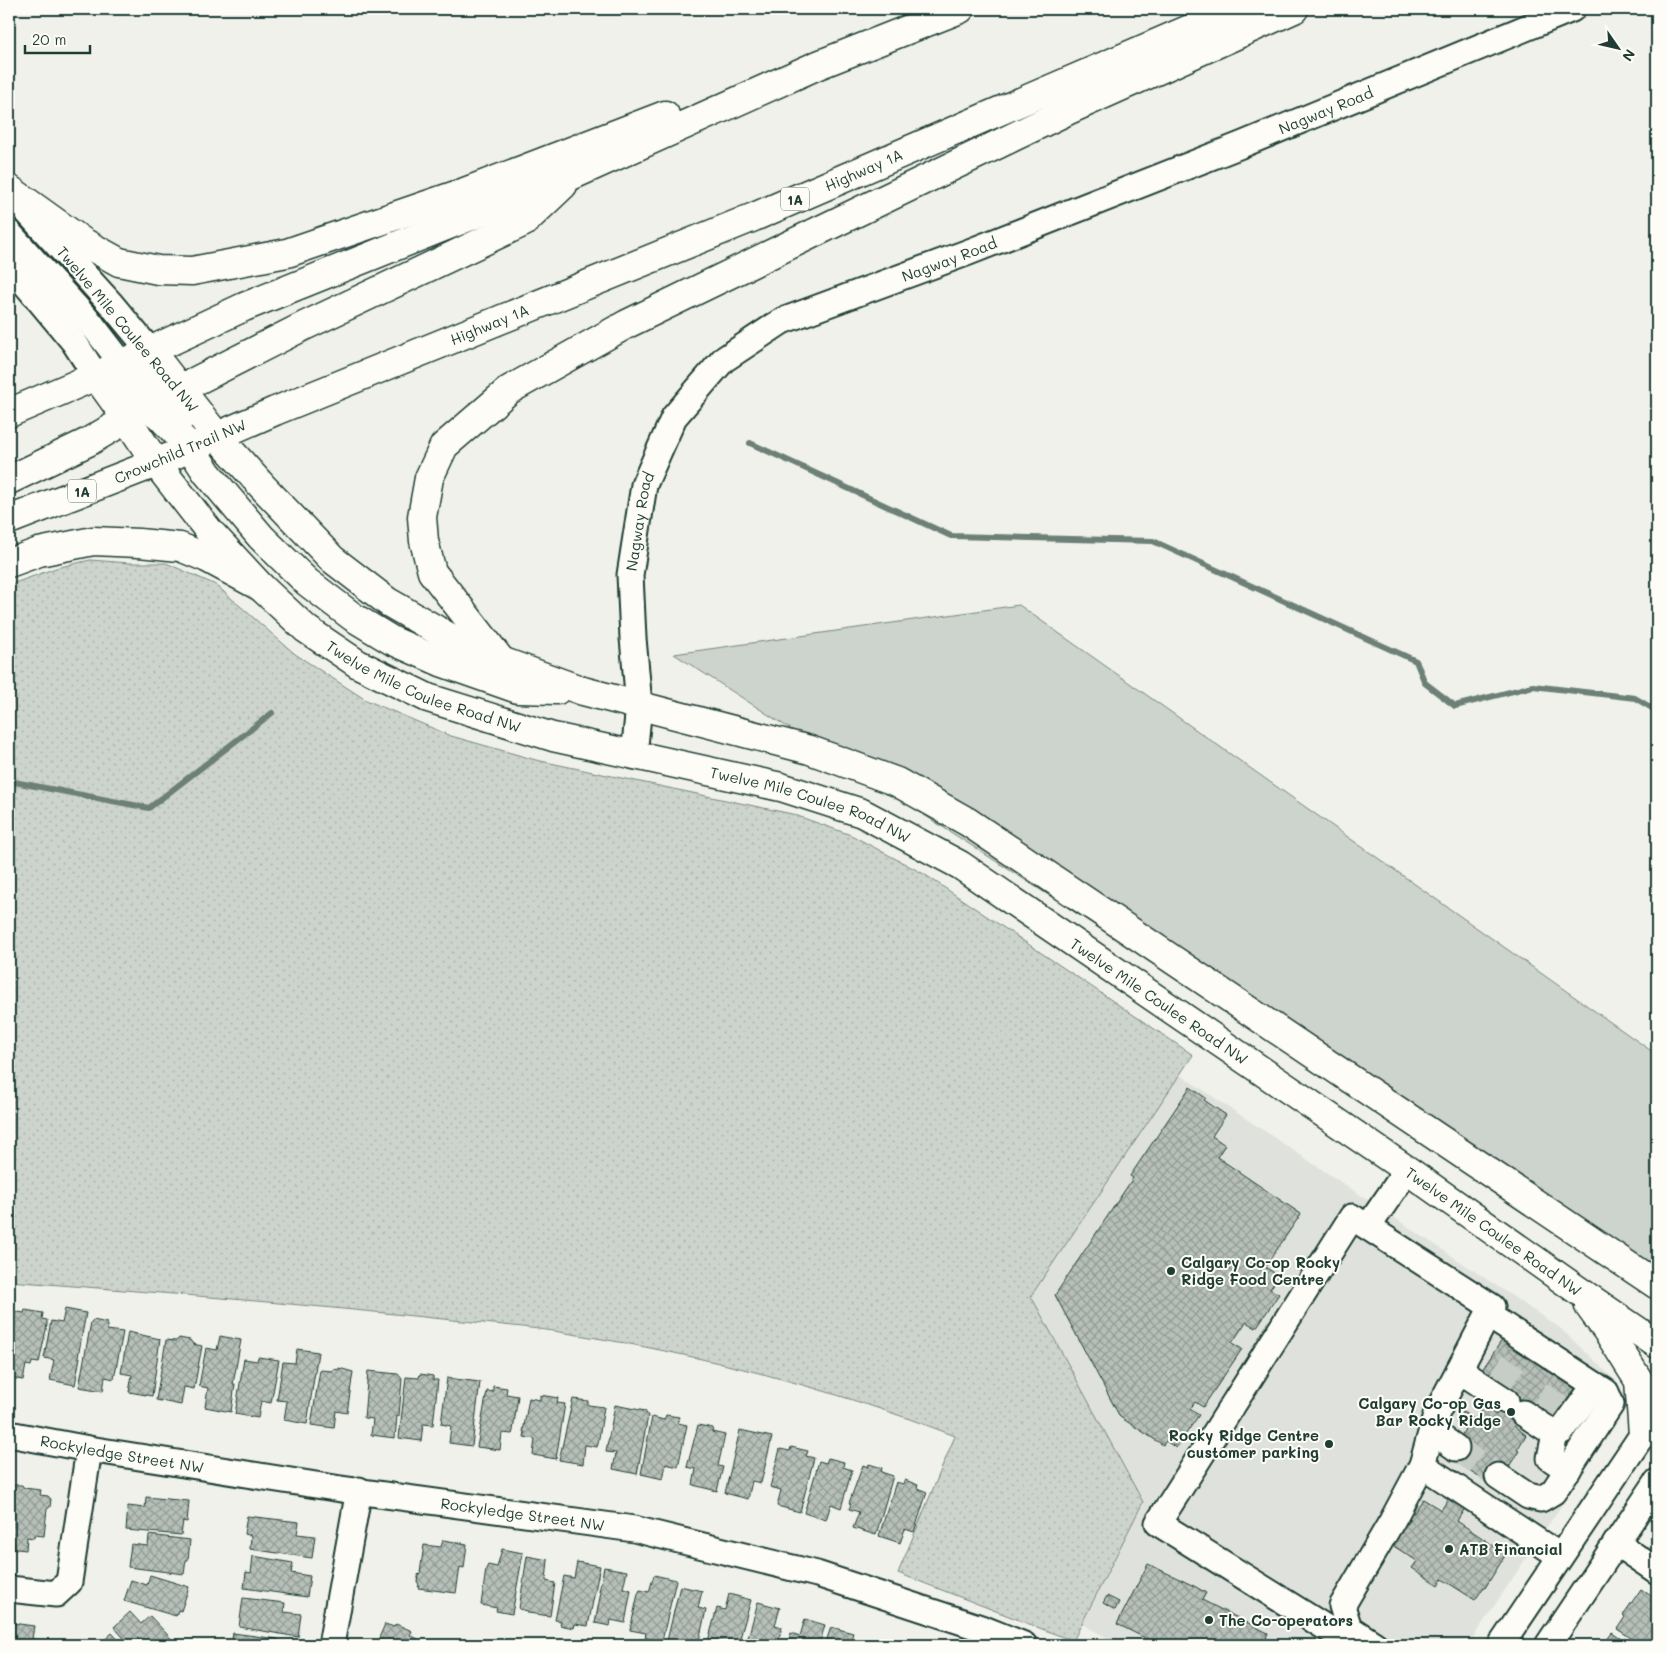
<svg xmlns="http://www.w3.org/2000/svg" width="1666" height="1654" font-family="Mali,sans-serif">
	<defs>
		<pattern id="park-dots" width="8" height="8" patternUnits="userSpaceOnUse" patternTransform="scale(1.25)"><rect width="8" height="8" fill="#cdd3cd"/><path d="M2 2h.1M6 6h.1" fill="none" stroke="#b0b6b1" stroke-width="1.8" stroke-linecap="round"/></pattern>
		<pattern id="building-cross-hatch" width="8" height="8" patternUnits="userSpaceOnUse" patternTransform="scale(1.25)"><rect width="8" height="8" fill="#b6bfb8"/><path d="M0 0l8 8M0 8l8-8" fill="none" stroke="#939c96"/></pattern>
	</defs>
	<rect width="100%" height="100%" fill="#f0f1eb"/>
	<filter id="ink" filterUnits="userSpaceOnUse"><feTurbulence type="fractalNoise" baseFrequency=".02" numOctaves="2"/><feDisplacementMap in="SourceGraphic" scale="10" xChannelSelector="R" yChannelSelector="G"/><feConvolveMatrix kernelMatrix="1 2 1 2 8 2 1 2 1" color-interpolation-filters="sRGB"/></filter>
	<g filter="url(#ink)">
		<path fill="#dfe2dc" d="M1179,1074L1560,1328L1615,1380L1626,1395L1624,1412L1468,1645H1120L1082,1624L1143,1502L1031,1296Z"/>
		<path fill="#cdd3cd" stroke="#768880" d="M1019,605L1657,1055V1287L674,654Z"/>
		<path fill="url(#park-dots)" stroke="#768880" d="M90,560L130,563H166L216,585L295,654L366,700L451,736L536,760L792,814L851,835L924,874L1193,1055L1031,1296L1143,1502L1073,1641L898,1573L955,1436C835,1389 699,1354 572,1334C526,1326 479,1323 433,1318C292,1303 150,1292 9,1281V585L56,568Z"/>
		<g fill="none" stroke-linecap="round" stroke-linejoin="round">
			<path stroke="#6c8077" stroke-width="6" d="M750,443L951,536L1153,541L1416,661L1425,683L1455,706L1533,686L1635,698L1657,711
				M9,781L149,808L272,713"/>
		</g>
		<path fill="url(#building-cross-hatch)" stroke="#1f3d34" d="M1190,1087L1206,1098L1204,1100L1226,1115L1212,1136L1225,1145L1217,1157L1301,1214L1265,1267L1279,1276L1270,1289L1279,1294L1256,1328L1246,1322L1232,1343L1242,1349L1203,1407L1195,1402L1190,1409L1199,1415L1176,1448L1166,1441L1163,1445L1120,1417L1055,1295L1133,1178L1130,1176Z
			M65,1309L86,1313L78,1357H80L75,1385L50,1380L54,1360L44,1358L51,1321L62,1323Z
			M25,1310L43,1313L42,1319L47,1320V1325L39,1363L32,1362L31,1366L26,1365L23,1380L9,1378V1332L12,1311L24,1313Z
			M93,1320L107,1323V1330L123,1332L114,1379L105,1377L103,1391L79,1387L91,1322Z
			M128,1332L160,1339L152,1396L129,1392L132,1375L121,1373Z
			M220,1336L241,1340L233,1384H235L231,1412L205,1407L208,1388L199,1386L206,1348L217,1350Z
			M179,1338L190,1340L193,1344L202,1346L194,1389L184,1387L181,1405L156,1400L166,1340L176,1341Z
			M1502,1340L1580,1392L1560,1422L1529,1402L1514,1426L1526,1435L1517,1450L1519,1451L1504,1474L1493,1484L1484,1477L1483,1479L1460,1464L1461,1462L1451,1455L1465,1429L1456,1423L1463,1412L1475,1420L1483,1406L1496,1415L1512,1391L1482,1370Z
			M297,1349L318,1352L307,1424L284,1420L287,1401L277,1400L283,1362L295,1363Z
			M258,1357L279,1360L271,1403L261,1401L258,1418L235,1414L244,1359L257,1361Z
			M339,1368L353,1372L347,1413L336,1411L334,1428L311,1425L320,1370L333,1371V1369L338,1370Z
			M368,1371L398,1374L402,1379L399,1416H397L395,1438L371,1435L373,1419L364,1418Z
			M420,1374L433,1376V1380H438L433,1425L423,1424L421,1441L399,1438L406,1377L419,1378Z
			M447,1378L480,1382L472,1446L449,1443L451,1426L441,1424Z
			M493,1386L507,1388L506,1394L518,1396L513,1431L512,1434L502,1433L500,1450L477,1447L487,1391L493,1392Z
			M540,1395L558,1398L557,1403L565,1404L556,1459L533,1455L535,1439L524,1437L525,1432H523L529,1398L540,1400Z
			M573,1399L588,1401V1405L604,1407L598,1444L597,1447L585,1445L583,1464L559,1460Z
			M615,1405L645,1411L648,1416L637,1474L613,1469L616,1453L606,1452Z
			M666,1415L679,1417L678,1423L687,1425L678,1467L666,1464L663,1479L641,1474L652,1417L664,1420Z
			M698,1425L713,1428L712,1432L725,1435L718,1466L723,1467L717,1491L693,1485L696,1469L687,1467Z
			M740,1430L772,1437L761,1483L752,1481L748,1499L725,1493Z
			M791,1447L808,1451L806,1456L814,1458L800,1512L777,1506L781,1490L770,1487L780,1449L790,1451Z
			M828,1458L844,1462L843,1467L852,1470L841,1508L831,1504L826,1520L804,1513L819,1461L826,1463Z
			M869,1464L882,1468L881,1472L893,1476L876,1535L853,1528L859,1512L849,1509L851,1504L849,1503L863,1465L868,1467Z
			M905,1480L918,1485L917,1488L927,1492L914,1532L905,1529L900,1543L879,1536L896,1482L903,1484Z
			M14,1485H22L24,1488L41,1490L40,1495L48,1496L51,1499L50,1507L47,1509L44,1536L34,1535V1538L27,1537L26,1550L9,1548V1486Z
			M1451,1495L1467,1505L1457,1521L1506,1554L1485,1588L1484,1587L1475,1600L1442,1579L1438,1585L1412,1568L1417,1561L1392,1545L1412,1512L1414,1513L1423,1499L1441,1510Z
			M146,1497L189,1501L187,1522L183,1521L181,1535L126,1530L128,1506L145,1508Z
			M247,1516L299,1522L297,1534L315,1536L312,1558L250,1549L251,1535L244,1534Z
			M149,1535L190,1540L188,1560H186L184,1574L128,1567L131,1544L148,1546Z
			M443,1540L467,1544L464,1568L460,1567L456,1593L418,1588L419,1584L417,1582L418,1575L420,1573L424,1545L441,1547Z
			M502,1549L523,1553L512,1614L496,1611L497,1608L481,1605L486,1569L488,1565L497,1567Z
			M253,1556L293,1563L291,1573L310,1576L307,1597L244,1588L246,1572L251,1573Z
			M527,1556L548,1560L546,1581L555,1583L550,1616L528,1613V1611L519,1609Z
			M577,1562L600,1566L588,1626L575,1624L574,1628L560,1625L561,1621L555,1620L564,1576L574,1578Z
			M1148,1564L1196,1587L1206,1593L1202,1600L1268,1633L1266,1638L1280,1645H1159L1117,1624Z
			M604,1567L627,1571L623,1588L631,1590L625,1623L611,1620L610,1626L595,1623L601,1592H599Z
			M150,1575L189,1587L181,1611L178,1610L176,1616L124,1601L131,1580L147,1585Z
			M654,1575L676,1580L662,1641L645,1638L646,1633L630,1630L638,1594L640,1590L649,1592Z
			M680,1586L702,1591L698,1608L706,1610L698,1645H666Z
			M1641,1589L1657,1600V1638L1652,1645H1642L1617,1629L1625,1617L1623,1615Z
			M729,1594L751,1600L738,1645H707L717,1608L725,1610Z
			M1107,1596L1119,1602L1115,1610L1103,1603Z
			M243,1598L285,1603L284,1612L301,1614L298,1637L239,1627Z
			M758,1602L780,1608L775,1625L782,1627L777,1645H746Z
			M130,1612L141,1624L150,1616L177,1645H130L114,1627Z
			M805,1619L825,1625L819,1645H787L791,1633L800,1636Z
			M12,1623L34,1626L32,1639L49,1641V1645H9Z
			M385,1624L394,1627L396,1624L412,1631L410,1635L418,1639L415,1645H376Z
			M831,1627L853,1633L849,1645H825Z
			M112,1633L123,1645H99Z
			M233,1633L278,1639L277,1645H231Z
			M1612,1633L1630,1645H1603Z"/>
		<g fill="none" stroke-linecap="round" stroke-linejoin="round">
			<path stroke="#c6cdc6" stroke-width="25" stroke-dasharray="25 12" stroke-linecap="butt" d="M1500,1382L1520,1352
				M1543,1411L1563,1380
				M1456,1448L1498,1476"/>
			<defs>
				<g id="minor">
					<path d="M23,207L111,304L151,352"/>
					<path d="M9,233L93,326L123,365L185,416"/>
					<path d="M9,264L74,342L96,376"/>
					<path id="s1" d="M634,756L639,705L633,638L630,575L644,485L674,417L723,360L782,321L969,252L1241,145L1572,9"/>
					<path d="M1368,1227L1407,1170"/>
					<path d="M1488,1315L1595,1385L1562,1431L1555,1434L1523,1413"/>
					<path d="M1459,1370L1506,1401"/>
					<path d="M1432,1431L1456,1448"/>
					<path id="s2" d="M9,1434L89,1449L341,1489L634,1529L817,1574L984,1629L1024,1645"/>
					<path d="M1555,1434L1550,1458L1568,1470"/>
					<path d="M1422,1465L1560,1556"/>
					<path d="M1498,1476L1528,1496L1541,1499L1553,1492L1611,1404L1606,1392L1595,1385"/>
					<path d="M1616,1543L1657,1571"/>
					<path d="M9,1589L56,1594L69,1582L89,1449"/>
					<path d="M1349,1628L1328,1629L1158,1523L1352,1217L1492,1307L1437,1412L1422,1465L1392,1521L1342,1606L1349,1628L1375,1645"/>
					<path d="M331,1645L359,1490"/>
					<path d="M1501,1645L1657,1413"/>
					<path d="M1548,1645L1657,1482"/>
				</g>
				<g id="major">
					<path d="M9,189L83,242L119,262L158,270L192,271L287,253L462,193L665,115"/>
					<path d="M151,352L216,435L262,486L332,559L388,602L447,636L501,661L583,691L810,750L897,782L968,822L1657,1285"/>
					<path id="s3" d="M96,376L127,419L156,463L209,531L261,587L306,629L358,664L428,698L553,737L781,787L862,813L960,865L1407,1170L1576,1289L1657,1344"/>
					<path d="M96,376L244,307L573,175L818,65L960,9"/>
					<path d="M118,389L145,405L160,416L190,447L207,473L261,537L307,582L353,617L391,640L441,662L518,689L557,690"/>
					<path d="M169,403L180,389L304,326L524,222L563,185"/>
					<path id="s4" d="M156,463L275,411L754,217L1236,9"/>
					<path d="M499,658L432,572L424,541L422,517L429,478L444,446L509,390L627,324L814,233L1071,109L1294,9"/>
					<path d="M1589,1306L1610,1335L1639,1381L1643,1434"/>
				</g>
				<path id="highway" d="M9,413L96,376
					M9,480L88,442L127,419L146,384L151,367V352
					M9,520L156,463
					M9,563L39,552L93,541L139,543L180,547L207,558L261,587"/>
			</defs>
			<use href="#minor" stroke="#1f3d34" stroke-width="29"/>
			<use href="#major" stroke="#1f3d34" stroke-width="31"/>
			<use href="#highway" stroke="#1f3d34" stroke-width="31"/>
			<use href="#minor" stroke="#fdfcf7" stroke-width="25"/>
			<use href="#major" stroke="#fdfcf7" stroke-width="28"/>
			<use href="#highway" stroke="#fdfcf7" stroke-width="28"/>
		</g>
	</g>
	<g fill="#1f3d34" stroke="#fdfcf7" stroke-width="2">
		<circle cx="1171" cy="1271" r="5"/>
		<circle cx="1511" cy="1412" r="5"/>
		<circle cx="1329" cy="1444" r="5"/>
		<circle cx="1449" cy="1549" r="5"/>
		<circle cx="1209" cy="1620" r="5"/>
	</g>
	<g text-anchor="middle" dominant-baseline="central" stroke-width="4" stroke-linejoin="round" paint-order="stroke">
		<g fill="#fdfcf7" stroke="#62766e" stroke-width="1">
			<rect x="781" y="187.5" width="28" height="23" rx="4"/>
			<rect x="68" y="479.5" width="28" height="23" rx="4"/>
		</g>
		<g font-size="14" font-weight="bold" fill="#1f3d34">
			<text x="795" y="199">1A</text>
			<text x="82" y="491">1A</text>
		</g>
		<g font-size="15" fill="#1f3d34" stroke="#fdfcf7">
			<text stroke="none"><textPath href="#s1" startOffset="1076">Nagway Road</textPath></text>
			<text stroke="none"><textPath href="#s4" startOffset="766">Highway 1A</textPath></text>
			<text stroke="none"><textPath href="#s1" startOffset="671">Nagway Road</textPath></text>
			<text stroke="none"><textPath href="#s4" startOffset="361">Highway 1A</textPath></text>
			<text transform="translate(128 329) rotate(50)">Twelve Mile Coulee Road NW</text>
			<text transform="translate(180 451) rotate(-23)">Crowchild Trail NW</text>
			<text stroke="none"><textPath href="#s1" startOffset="236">Nagway Road</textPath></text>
			<text stroke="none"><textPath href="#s3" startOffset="462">Twelve Mile Coulee Road NW</textPath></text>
			<text stroke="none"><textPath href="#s3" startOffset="868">Twelve Mile Coulee Road NW</textPath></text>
			<text stroke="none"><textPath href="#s3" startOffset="1272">Twelve Mile Coulee Road NW</textPath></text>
			<text stroke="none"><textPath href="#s3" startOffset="1678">Twelve Mile Coulee Road NW</textPath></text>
			<text stroke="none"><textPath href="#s2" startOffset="115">Rockyledge Street NW</textPath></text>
			<text stroke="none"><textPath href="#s2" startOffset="520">Rockyledge Street NW</textPath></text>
		</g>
		<g font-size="15" font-weight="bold" fill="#1f3d34" stroke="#fdfcf7" text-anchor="start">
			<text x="1181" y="1262">Calgary Co-op Rocky<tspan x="1181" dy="17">Ridge Food Centre</tspan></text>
			<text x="1501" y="1403" text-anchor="end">Calgary Co-op Gas<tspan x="1501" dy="17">Bar Rocky Ridge</tspan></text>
			<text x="1319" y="1435" text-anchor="end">Rocky Ridge Centre<tspan x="1319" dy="17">customer parking</tspan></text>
			<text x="1459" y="1549">ATB Financial</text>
			<text x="1219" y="1620">The Co-operators</text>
		</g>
	</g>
	<rect width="1666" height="1654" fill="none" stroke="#fdfcf7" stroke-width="30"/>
	<rect x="15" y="15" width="1636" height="1624" fill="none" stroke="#1f3d34" stroke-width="2" filter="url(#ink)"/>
	<g transform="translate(1618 48) rotate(124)" stroke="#fdfcf7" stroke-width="4" paint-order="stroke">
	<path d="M0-4L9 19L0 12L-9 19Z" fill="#1f3d34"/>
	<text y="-8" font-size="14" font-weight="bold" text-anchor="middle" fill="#1f3d34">N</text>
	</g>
	<path d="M25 45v8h65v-8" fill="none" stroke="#1f3d34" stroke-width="2.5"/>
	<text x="32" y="45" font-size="15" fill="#1f3d34" stroke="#fdfcf7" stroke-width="4" paint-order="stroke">20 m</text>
</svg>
